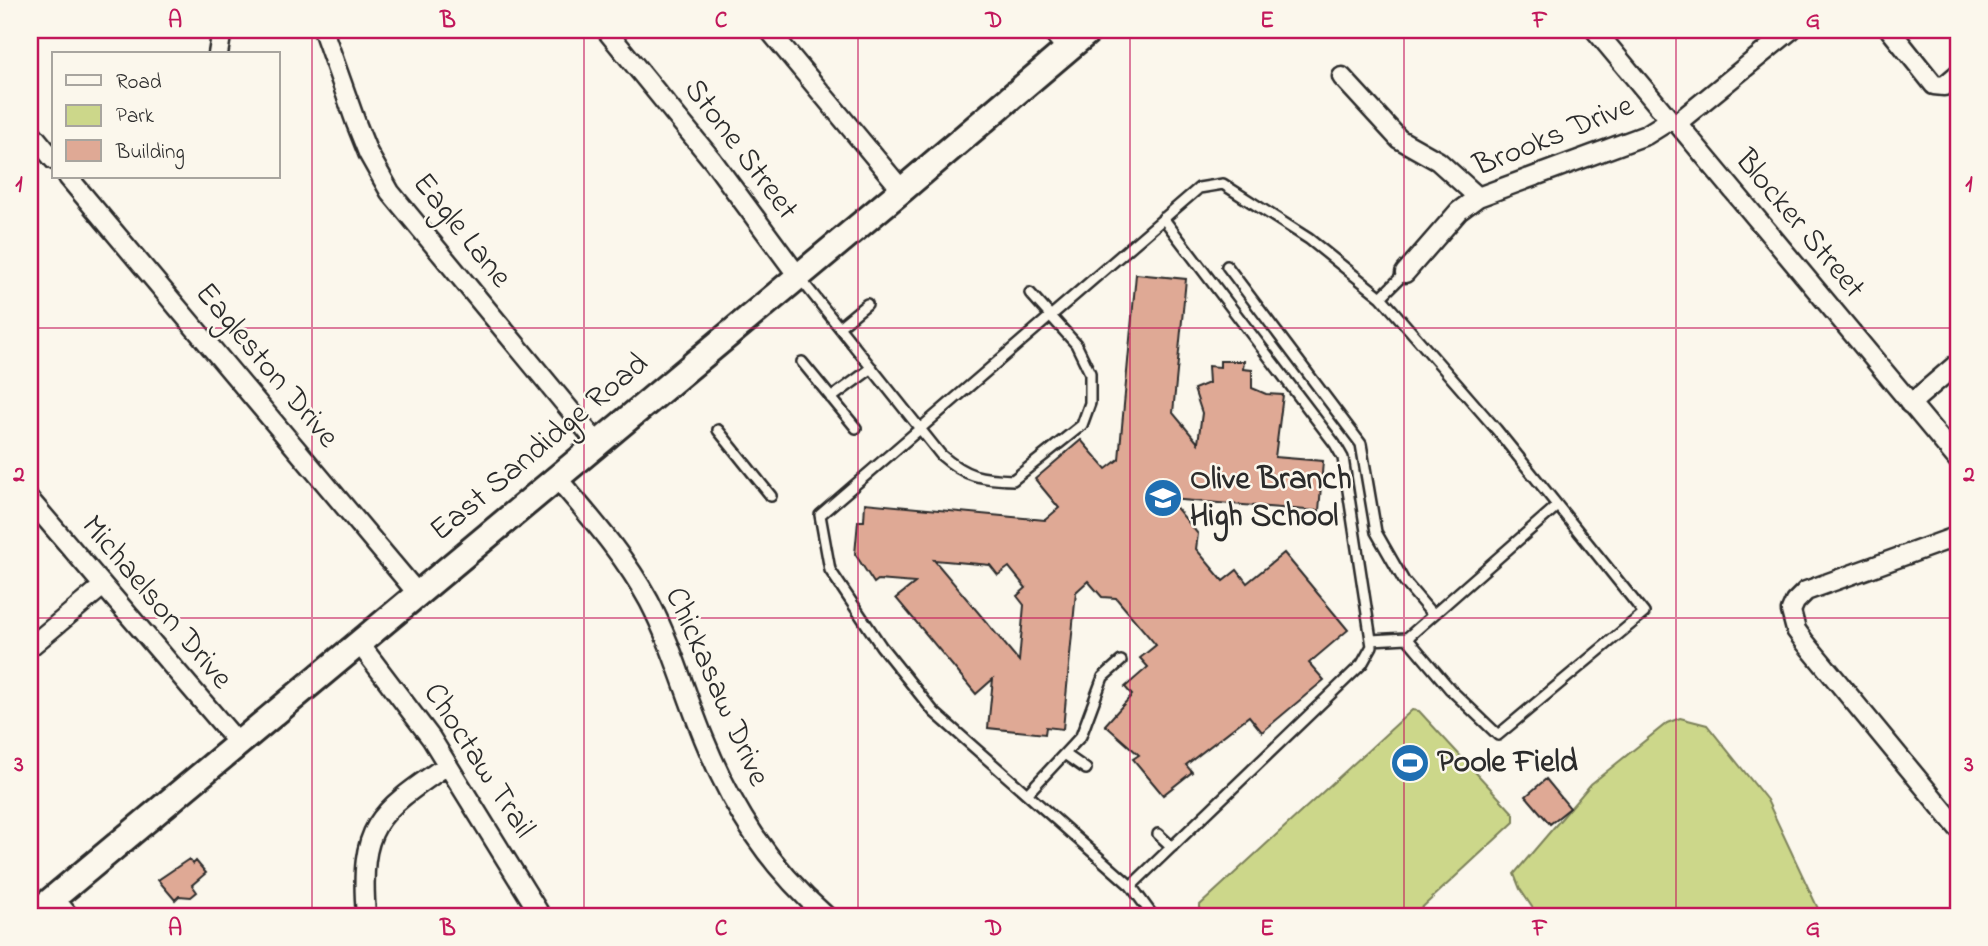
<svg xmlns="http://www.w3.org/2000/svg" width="1988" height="946" font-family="'Indie Flower',sans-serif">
	<rect width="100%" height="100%" fill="#fbf7ec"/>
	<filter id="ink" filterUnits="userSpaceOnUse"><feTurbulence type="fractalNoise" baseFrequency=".0143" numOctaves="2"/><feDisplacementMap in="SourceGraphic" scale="14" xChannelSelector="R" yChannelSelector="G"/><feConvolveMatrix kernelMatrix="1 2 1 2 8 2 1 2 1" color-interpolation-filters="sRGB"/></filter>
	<g filter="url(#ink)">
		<path fill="#ccd78a" stroke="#7c815a" stroke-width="2" d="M1412,710L1419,711L1514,814V822L1413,916H1203L1200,913V905Z
			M1680,718L1707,725L1767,800L1821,915L1538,916L1520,889L1514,874L1591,784L1667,723Z"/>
		<path fill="#dfa995" stroke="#2b2b2b" stroke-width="2" fill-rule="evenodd" d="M1136,274L1186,279L1173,413L1198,443L1202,413L1194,389L1209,383L1208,366L1220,367V361H1244L1243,369L1252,370V388L1266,394L1283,395L1275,457L1323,461L1319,511L1169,499L1198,534L1196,549L1223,581L1237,570L1247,583L1284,553L1348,630L1309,663L1324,680L1262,732L1249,716L1186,765L1192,772L1163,795L1133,759L1139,755L1105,725L1132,695L1125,687L1148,667L1140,658L1156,645L1116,598L1102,597L1088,581L1076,592L1063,729L1046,727L1045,734L988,728L993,679L976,694L896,598L915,583L878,580L874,583L855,554L858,521H864L865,503L1045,520L1059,508L1035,479L1081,440L1106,469L1119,459ZM934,560L990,565L998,575L1009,567L1026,588L1017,596L1024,605L1019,661Z
			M1546,779L1570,808L1550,824L1526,796Z
			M189,859L193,864L196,861L206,873L192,885L197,892L191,897L179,896L175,900L158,880Z"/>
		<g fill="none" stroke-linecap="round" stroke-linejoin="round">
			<defs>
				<path id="lane" d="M1227,266L1361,444L1376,532L1404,581L1432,614
					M799,277L941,455C966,477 981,479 1013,480L1082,425L1090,403V373L1076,344L1030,293
					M839,327L867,304
					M802,362L856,428
					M831,398L872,368
					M718,430L771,496
					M1407,638L1557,506
					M1371,640L1407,638L1450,689L1498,735L1644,613L1496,429L1381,297
					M1066,755L1086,769
					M1027,794L1081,736L1103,677L1121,661
					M1158,834L1172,847
					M1131,886L1362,664L1372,646L1343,458L1335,444L1163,218
					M1153,916L1131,886L934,712L881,646L830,570L820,515L1199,188L1223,184L1309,239L1381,297L1405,273"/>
				<path id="street" d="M323,30L356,123L368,153L390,192L598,444
					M606,30L713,161L798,276
					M769,30L902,190
					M1051,30L1067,49
					M1595,30L1670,120L1677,123L1958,460
					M1890,30L1934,85L1944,86L1958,74
					M218,54L222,30
					M1342,77L1399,139L1438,161L1478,197
					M1677,123L1791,30
					M30,131L54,160
					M68,177L418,594
					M1405,273L1459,211L1478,197L1646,135L1670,120
					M1910,404L1958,363
					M557,478C590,517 624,555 649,601C672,645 685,693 704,739C733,810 768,865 826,916
					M30,500L239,744
					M1958,536L1806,591L1795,602L1791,611L1796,630L1804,641L1958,828
					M359,643L431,738L541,916
					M30,647L103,586
					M54,898L69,916
					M366,916C359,826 376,814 447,765"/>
				<path id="secondary" d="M32,916L902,190L1090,30"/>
			</defs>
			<use href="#lane" stroke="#2b2b2b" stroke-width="14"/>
			<use href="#street" stroke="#2b2b2b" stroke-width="23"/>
			<use href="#secondary" stroke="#2b2b2b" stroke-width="30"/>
			<use href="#lane" stroke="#fbf7ec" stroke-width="9"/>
			<use href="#street" stroke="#fbf7ec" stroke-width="18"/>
			<use href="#secondary" stroke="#fbf7ec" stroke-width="24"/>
		</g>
	</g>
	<path fill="none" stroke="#c2185b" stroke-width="2" stroke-opacity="0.55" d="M312,30V916M584,30V916M858,30V916M1130,30V916M1404,30V916M1676,30V916M30,328H1958M30,618H1958"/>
	<defs>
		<symbol id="school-disc" viewBox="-11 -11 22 22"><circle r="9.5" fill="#1f6fb2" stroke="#fbf7ec"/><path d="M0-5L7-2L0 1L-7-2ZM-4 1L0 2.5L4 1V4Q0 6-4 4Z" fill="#fff"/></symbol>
		<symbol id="stadium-disc" viewBox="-11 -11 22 22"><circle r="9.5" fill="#1f6fb2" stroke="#fbf7ec"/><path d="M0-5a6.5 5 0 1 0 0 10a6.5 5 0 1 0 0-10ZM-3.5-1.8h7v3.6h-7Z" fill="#fff"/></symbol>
	</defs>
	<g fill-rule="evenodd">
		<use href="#school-disc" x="1141" y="476" width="44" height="44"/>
		<use href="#stadium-disc" x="1388" y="741" width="44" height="44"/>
	</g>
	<g text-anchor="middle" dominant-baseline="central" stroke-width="5" stroke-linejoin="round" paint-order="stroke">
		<g font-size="32" fill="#2b2b2b" stroke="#fbf7ec">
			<text transform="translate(1554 137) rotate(-22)">Brooks Drive</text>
			<text transform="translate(740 150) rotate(53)">Stone Street</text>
			<text transform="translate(1799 225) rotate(50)">Blocker Street</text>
			<text transform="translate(461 231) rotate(51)">Eagle Lane</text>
			<text transform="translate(266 366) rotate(50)">Eagleston Drive</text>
			<text transform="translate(540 448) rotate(-40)">East Sandidge Road</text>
			<text transform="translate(156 603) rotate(50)">Michaelson Drive</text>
			<text transform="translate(716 687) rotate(66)">Chickasaw Drive</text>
			<text transform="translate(478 761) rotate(57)">Choctaw Trail</text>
		</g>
		<g font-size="32" font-weight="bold" fill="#2b2b2b" stroke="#fbf7ec" text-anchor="start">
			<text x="1190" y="480">Olive Branch<tspan x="1190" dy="37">High School</tspan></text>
			<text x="1437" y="763">Poole Field</text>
		</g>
	</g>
	<rect width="1988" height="946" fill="none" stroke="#fbf7ec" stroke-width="77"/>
	<rect x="52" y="52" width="228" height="126" fill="#fbf7ec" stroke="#a8a59f" stroke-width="2"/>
	<rect x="66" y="75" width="35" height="10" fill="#fbf7ec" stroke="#a8a59f" stroke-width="2"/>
	<text x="116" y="88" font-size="21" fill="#2b2b2b">Road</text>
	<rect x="66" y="105" width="35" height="21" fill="#ccd78a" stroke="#a8a59f" stroke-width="2"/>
	<text x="116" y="122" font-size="21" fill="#2b2b2b">Park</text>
	<rect x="66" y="140" width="35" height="21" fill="#dfa995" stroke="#a8a59f" stroke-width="2"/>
	<text x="116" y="158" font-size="21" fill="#2b2b2b">Building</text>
	<rect x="38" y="38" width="1912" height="870" fill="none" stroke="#c2185b" stroke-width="2.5"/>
	<g font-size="23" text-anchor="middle" font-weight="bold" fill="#c2185b">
		<text x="175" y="27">A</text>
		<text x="448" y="27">B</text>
		<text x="721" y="27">C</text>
		<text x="994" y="27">D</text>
		<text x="1267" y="27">E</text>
		<text x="1540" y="27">F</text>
		<text x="1813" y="27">G</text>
		<text x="19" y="191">1</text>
		<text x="1969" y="191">1</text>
		<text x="19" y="481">2</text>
		<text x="1969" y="481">2</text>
		<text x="19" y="771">3</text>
		<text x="1969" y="771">3</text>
		<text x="175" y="935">A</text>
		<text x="448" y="935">B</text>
		<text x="721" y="935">C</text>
		<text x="994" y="935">D</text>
		<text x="1267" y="935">E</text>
		<text x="1540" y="935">F</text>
		<text x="1813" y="935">G</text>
	</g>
</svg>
